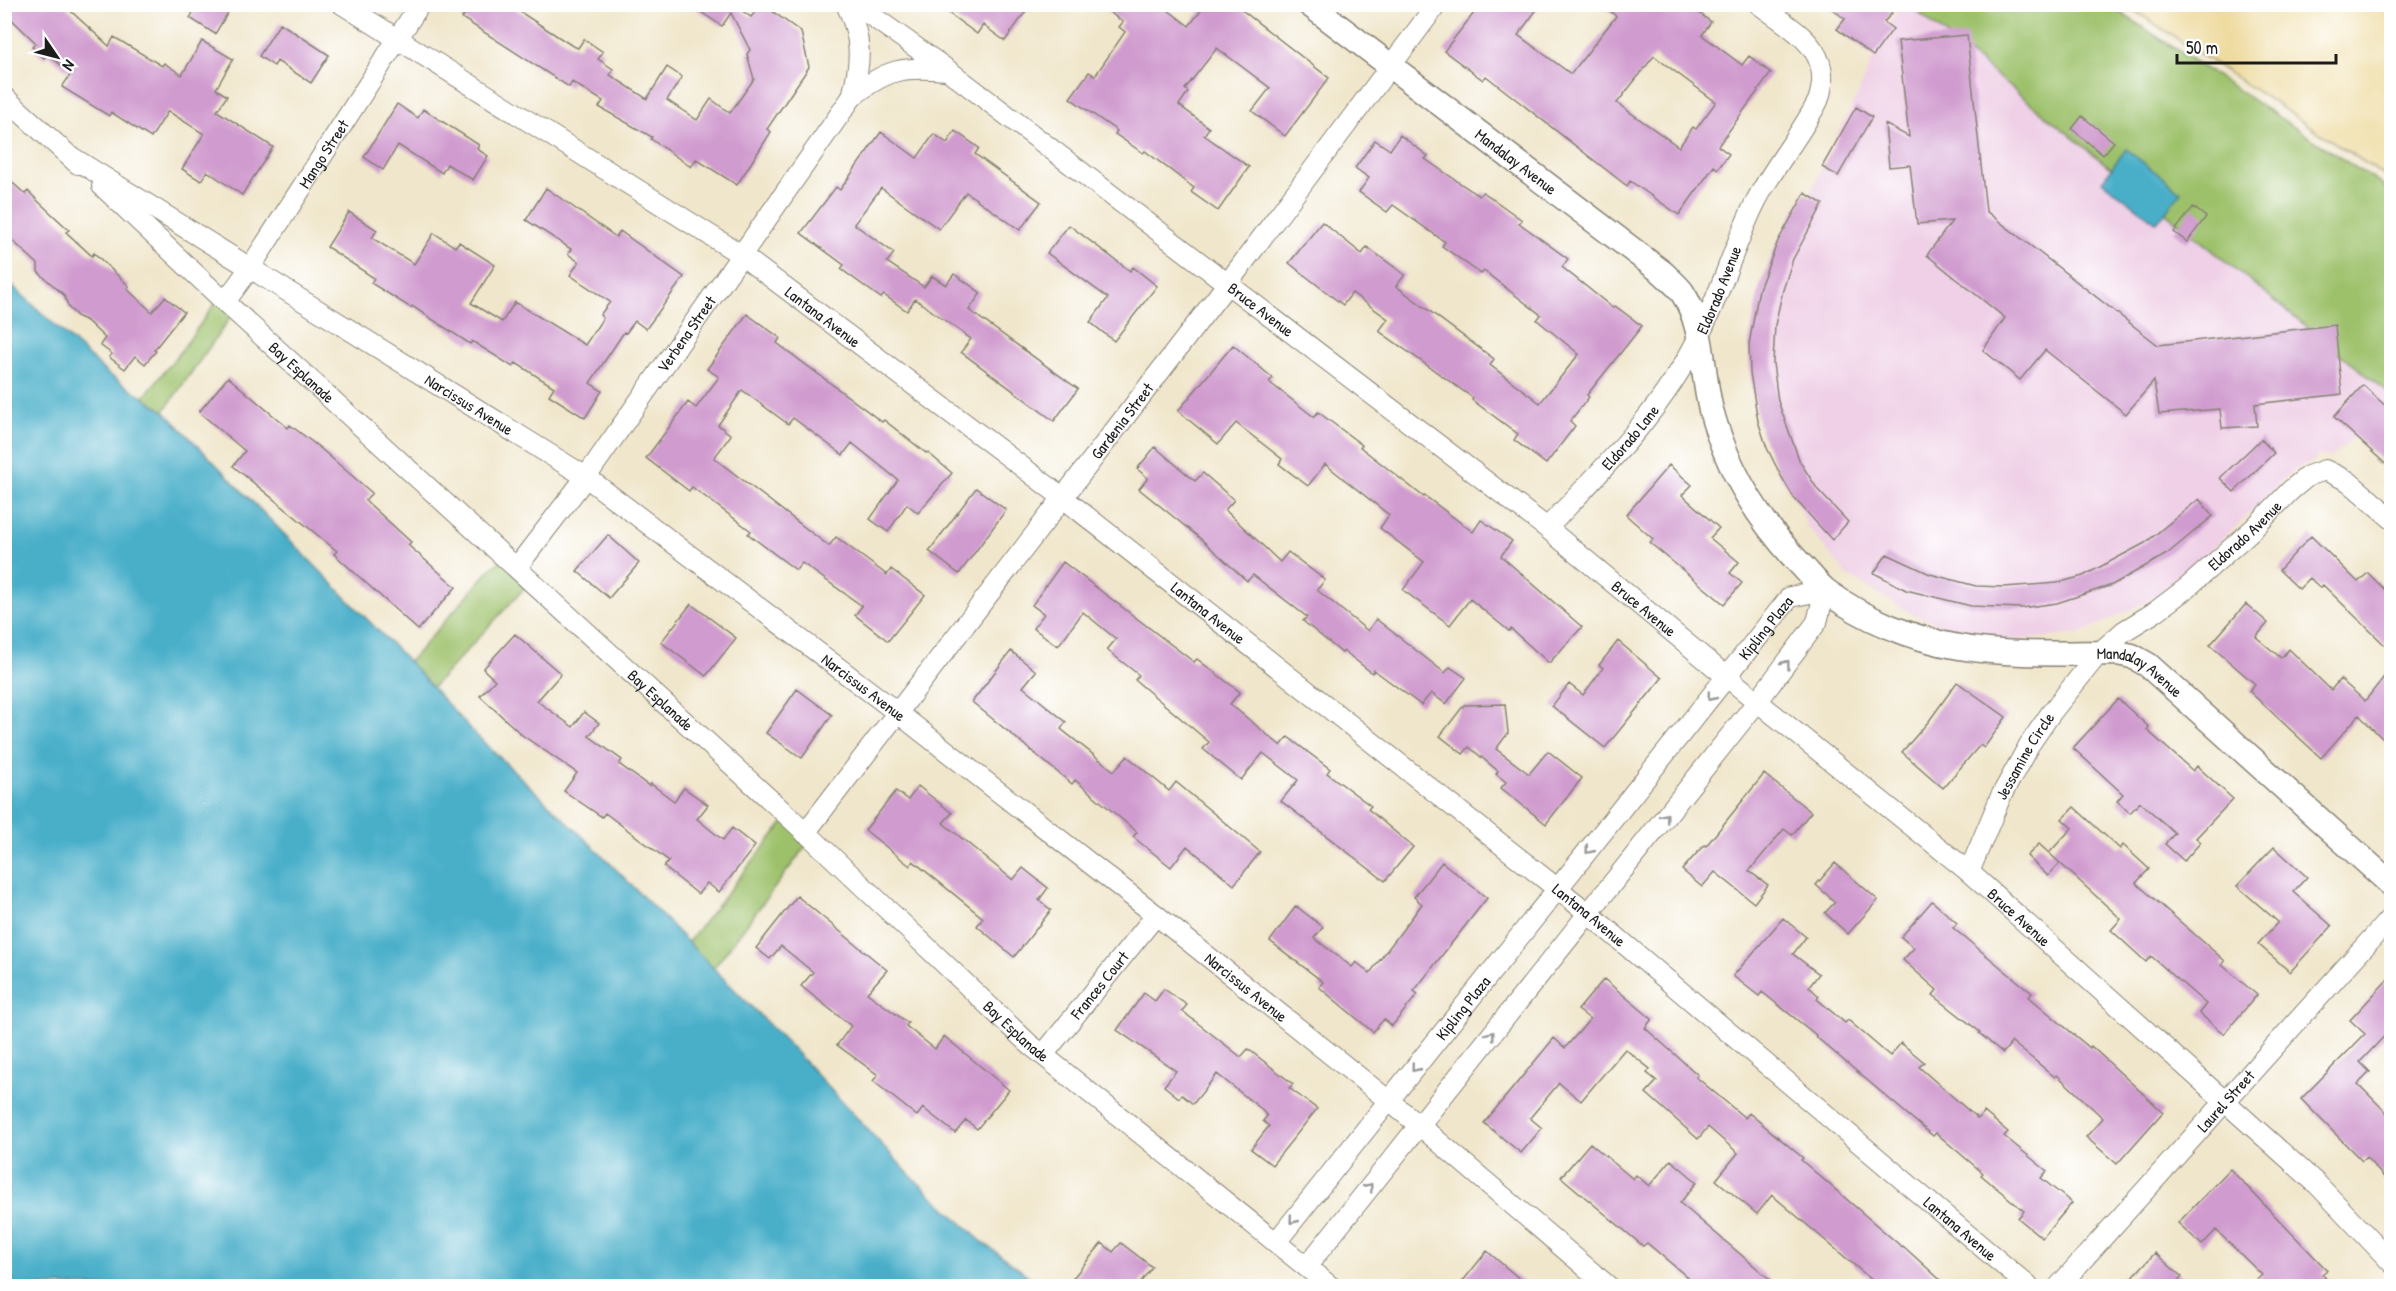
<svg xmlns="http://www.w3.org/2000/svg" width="2396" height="1291" font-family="'Patrick Hand',sans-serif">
	<rect width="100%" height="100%" fill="#fff"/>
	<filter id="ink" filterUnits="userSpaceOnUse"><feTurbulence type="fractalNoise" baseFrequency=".0167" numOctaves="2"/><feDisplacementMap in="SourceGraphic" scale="12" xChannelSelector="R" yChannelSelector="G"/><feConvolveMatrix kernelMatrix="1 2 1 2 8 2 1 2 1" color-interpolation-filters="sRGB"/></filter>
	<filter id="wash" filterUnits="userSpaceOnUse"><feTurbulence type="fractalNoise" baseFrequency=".008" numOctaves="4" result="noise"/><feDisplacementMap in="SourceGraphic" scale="24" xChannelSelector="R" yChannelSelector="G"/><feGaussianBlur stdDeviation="1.35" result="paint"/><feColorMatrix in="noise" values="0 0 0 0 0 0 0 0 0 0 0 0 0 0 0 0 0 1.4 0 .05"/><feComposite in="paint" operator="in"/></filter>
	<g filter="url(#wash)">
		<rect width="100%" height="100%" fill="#f0e6cb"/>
		<path fill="#efd0e6" d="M1901,5H1909L2391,395V407L2331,457L2317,455L2315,461L2299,467L2283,480L2244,519L2180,577L2152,599L2079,634L2018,640L1977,638L1915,615L1847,575L1807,526L1775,443L1767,271L1807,201L1836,137L1859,92L1881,38Z"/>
		<path fill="#9dc16a" stroke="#5c6e43" stroke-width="1.5" d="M1909,5H2109L2391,191V395Z
			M220,297L235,311L164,411L143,398L183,348Z
			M505,556L531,581L432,688L409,662L488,572Z
			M788,817L812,838L713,969L688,942Z"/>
		<path fill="#eeda9e" stroke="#857b5d" stroke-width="1.5" d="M2126,5H2378L2391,14V180Z"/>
		<path fill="#4aafc9" stroke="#336672" stroke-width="1.5" d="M2126,149L2181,192L2157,223L2102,181Z
			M5,279L108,374L164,411L409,662L472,731L602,855L792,1048L910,1175L980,1240L1042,1286H5Z"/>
		<g id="blocks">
			<path fill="#d09bcf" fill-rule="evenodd" d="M4,4H63L109,46L114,37L162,66L164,63L182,75L202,41L233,59L216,89L227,96L217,111L273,147L242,195L207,171L201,181L182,169L204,134L168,111L151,138L111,112L109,116L62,87L71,74L48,54L44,58L32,47L36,43L4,12Z
				M198,4H233L215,34L190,18Z
				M471,4H508L571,45L578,48L584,39L603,52L598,59L613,69L610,75L647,99L667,67L682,77L667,100L697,120L711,99L730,113L754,79L747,54L750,50L731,13L722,26L689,4H736L735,6L751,17L762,4L801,32L809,67L767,129L771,132L737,185L696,159L691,167L651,139L652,137L599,107L603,101L572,82L569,87L462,18Z
				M936,4H1031L1005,41L983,25L977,34Z
				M1098,4H1160L1189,26L1206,4H1234L1329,78L1285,136L1252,111L1270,88L1217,48L1185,89L1188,92L1179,105L1209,128L1204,135L1249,167L1218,211L1191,192L1194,188L1145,151L1143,153L1115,134L1117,131L1070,98L1089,72L1095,76L1125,32L1119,27L1123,22Z
				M1481,4H1485L1494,12L1500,4H1541L1518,35L1571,74L1616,16L1601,4H1687L1711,22L1702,35L1742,65L1749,56L1771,73L1718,146L1729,154L1718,169L1714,166L1679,215L1630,181L1627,186L1486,76L1483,80L1444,51ZM1654,56L1716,102L1696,129L1693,127L1679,147L1617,103Z
				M1826,4H1880L1892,13L1884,22L1893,29L1873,56L1837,29L1845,19Z
				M280,23L329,55L311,83L277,61L274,66L259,56Z
				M1967,35L1986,211L2158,345L2335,325L2342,394L2255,404L2257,426L2222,428L2220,409L2159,414L2154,381L2126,414L2045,350L2020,380L1983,350L2005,318L1927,255L1952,221L1917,224L1910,165L1889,167L1885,124L1909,137L1898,41Z
				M397,104L418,118L423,109L479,145L477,149L488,156L473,180L447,164L442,173L398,145L383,170L364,157Z
				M1856,107L1872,117L1838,176L1822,167Z
				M2082,116L2114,142L2103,155L2072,129Z
				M955,131L979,148L975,154L1041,202L1020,230L966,192L939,229L881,188L854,224L894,253L887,262L924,287L932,276L946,285L954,274L981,293L969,310L1078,389L1054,421L961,352L971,339L915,299L907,311L884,295L881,298L841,269L844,265L801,233L836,187L840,190L881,132L917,158L934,134L947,143Z
				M1400,135L1428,156L1425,159L1479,196L1483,192L1522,220L1519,223L1568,259L1562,267L1613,308L1615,306L1642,326L1587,395L1589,397L1570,421L1575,426L1546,464L1514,440L1518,434L1472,400L1473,398L1379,331L1388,319L1352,293L1343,305L1289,263L1322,222L1362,254L1367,247L1405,275L1396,286L1494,359L1490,365L1540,403L1579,354L1537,320L1541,315L1484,271L1481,274L1442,246L1445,242L1393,205L1387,212L1359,192L1369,178L1355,168L1375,140L1390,150Z
				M4,175L25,194L28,191L40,203L69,230L66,232L92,256L94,253L129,286L127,289L152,312L165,297L184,312L154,350L156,351L145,364L135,356L125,369L109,357L112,354L100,345L105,338L87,321L78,317L69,308L64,295L38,272V264L4,233Z
				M546,188L616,237L620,231L684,277L646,329L635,321L626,333L624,332L590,383L602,391L585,418L549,395L554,387L516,363L513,367L472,341L470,344L412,306L411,308L371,283L374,278L327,247L349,212L377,230L372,238L414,264L434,233L455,247L459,242L495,265L471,303L502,322L515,302L585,345L603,318L600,315L610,302L570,275L579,262L568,254L571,249L526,220Z
				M1805,193L1823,204L1793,259L1783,290L1775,325L1773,363L1778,401L1800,462L1818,490L1848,522L1832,540L1794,498L1781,476L1767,448L1758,421L1750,373L1749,344L1759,289L1778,241Z
				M2193,207L2206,217L2187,242L2174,232Z
				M1069,225L1130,271L1133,267L1157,286L1114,341L1090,322L1108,298L1047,253Z
				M747,314L780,338L777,343L882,422L884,420L926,453L927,452L952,473L918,513L907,504L888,532L870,519L898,480L852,443L843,455L793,418L788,424L742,390L718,425L731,435L714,458L829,546L836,537L887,575L891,569L925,595L888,641L855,615L862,606L802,563L796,570L748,534L751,531L692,487L689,491L646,458L688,402L696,408L719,377L707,369Z
				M1233,345L1273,378L1269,382L1314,417L1318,412L1362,445L1360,447L1424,497L1425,496L1473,532L1481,520L1512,541L1501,556L1582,627L1549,663L1511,629L1509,631L1470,599L1450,625L1403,590L1424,562L1380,528L1389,515L1325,464L1308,486L1279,464L1282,459L1236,423L1218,444L1178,411Z
				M228,377L288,428L290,425L320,448L372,493L365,500L411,542L408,545L456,587L418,630L334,554L337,551L233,466L245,451L199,412Z
				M2363,385L2391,411V469L2334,417Z
				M2261,439L2274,453L2234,492L2220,478Z
				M1155,447L1195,481L1203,473L1234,500L1225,510L1280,562L1288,552L1325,580L1317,590L1368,631L1376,619L1445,673L1450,667L1466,678L1446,704L1431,693L1421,705L1374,670L1372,673L1344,651L1342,653L1303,621L1307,617L1253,575L1247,581L1201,539L1139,489L1148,478L1137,469Z
				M1669,465L1692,485L1682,495L1719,528L1710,538L1739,562L1730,573L1742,583L1724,604L1650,543L1653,539L1626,515Z
				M976,488L1006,510L959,574L929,551Z
				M2199,499L2213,516L2167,554L2112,585L2057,603L2022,608L1971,606L1906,590L1874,573L1887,554L1930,574L1976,586L2004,587L2057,583L2083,576L2145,543Z
				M608,535L639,563L609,598L577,571Z
				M2311,536L2358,582L2368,573L2391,596V651L2323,585L2320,588L2310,578L2299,589L2279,570Z
				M1063,562L1194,662L1197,659L1240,692L1230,704L1281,746L1288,737L1330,769L1327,773L1371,806L1368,809L1413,847L1385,881L1281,801L1298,780L1263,753L1241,780L1203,749L1209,742L1135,680L1139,675L1107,650L1116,639L1083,612L1058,646L1033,628L1044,614L1032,605Z
				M691,604L736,638L706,676L661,642Z
				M2246,604L2268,623L2256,637L2281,658L2289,649L2331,690L2340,679L2365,701L2391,668V747L2359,715L2321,758L2249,691L2255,684L2210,645Z
				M515,634L561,674L537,701L573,727L584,712L599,723L589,736L622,760L619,764L649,786L651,784L674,801L684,788L708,805L697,819L723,840L732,828L755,846L719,892L707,883L698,894L664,867L669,861L605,813L602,817L564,791L577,773L522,735L480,696L495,680L483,669Z
				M1618,641L1662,678L1605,748L1552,706L1569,684L1583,695L1603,668L1599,665Z
				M1011,651L1036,671L1023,687L1066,722L1061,729L1114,771L1127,756L1169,791L1176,782L1260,852L1234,885L1187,846L1171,867L1133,837L1137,832L1075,780L1072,784L972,702Z
				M1957,682L2006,717L1984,748L1980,745L1943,788L1902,752L1929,721Z
				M797,689L832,715L802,758L766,733Z
				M2118,699L2149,727L2147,730L2193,771L2197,766L2233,799L2196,838L2201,842L2184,861L2165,844L2175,833L2140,802L2130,813L2117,801L2123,794L2073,748Z
				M1505,704L1508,733L1496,749L1529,774L1548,751L1582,778L1546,824L1501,788L1506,782L1496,774L1498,771L1469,747L1463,754L1440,736L1464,705Z
				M1764,774L1811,812L1792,835L1784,829L1749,871L1768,885L1754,903L1715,872L1702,887L1682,870L1704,845L1706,846Z
				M918,786L952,813L943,823L1013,880L1023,868L1048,888L1039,900L1051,910L1014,957L977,926L983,918L913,861L910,866L865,830L896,791L908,800Z
				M2074,807L2120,849L2123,845L2149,869L2136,883L2225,961L2222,965L2257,995L2224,1034L2199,1013L2206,1004L2151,956L2146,962L2111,930L2121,919L2049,853L2072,828L2062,819Z
				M2039,844L2060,863L2048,876L2027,856Z
				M2274,847L2307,877L2293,892L2332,926L2290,972L2258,944L2278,922L2237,886Z
				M1442,862L1487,898L1414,991L1418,994L1392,1026L1384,1019L1373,1032L1319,987L1323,982L1270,941L1296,906L1323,927L1314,938L1352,967L1356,962L1370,973L1422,904L1414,897Z
				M1835,863L1878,900L1848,934L1825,913L1835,902L1816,885Z
				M797,896L887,970L867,993L908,1023L906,1026L935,1049L944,1036L1009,1090L977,1129L966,1120L955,1133L923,1108L917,1116L873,1081L878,1075L837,1045L851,1026L801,986L813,972L781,946L770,959L756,948Z
				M1932,901L1957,923L1953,928L2032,993L2029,997L2090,1048L2091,1046L2163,1112L2117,1164L2086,1137L2103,1118L2057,1075L2055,1077L2012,1042L2003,1053L1979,1033L1980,1032L1933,995L1937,990L1903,960L1914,948L1901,937Z
				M1783,918L1806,937L1793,954L1819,974L1809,987L1819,996L1817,999L1845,1023L1848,1020L1890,1056L1901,1043L1924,1062L1919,1067L1978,1119L1984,1112L2008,1132L2004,1136L2047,1171L2041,1178L2072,1203L2042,1238L2018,1218L2024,1211L1981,1175L1983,1173L1936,1133L1933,1136L1815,1036L1816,1035L1762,992L1759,996L1733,976Z
				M2391,976V1029L2360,1062L2370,1072L2358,1084L2391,1117V1185L2366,1157L2362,1161L2301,1099L2365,1034L2350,1020Z
				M1604,979L1652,1019L1645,1028L1698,1075L1696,1077L1745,1118L1749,1113L1803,1158L1801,1160L1902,1247L1903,1246L1948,1287H1880L1772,1195L1757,1214L1716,1180L1738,1153L1708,1127L1698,1139L1646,1093L1657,1081L1647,1073L1650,1069L1625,1049L1581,1101L1559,1083L1530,1118L1542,1128L1521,1153L1484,1123L1554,1038L1565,1048L1590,1019L1578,1010Z
				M1164,989L1187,1005L1182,1011L1241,1057L1248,1049L1293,1084L1289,1088L1317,1109L1272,1165L1251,1149L1269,1126L1263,1121L1267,1116L1260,1108L1217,1074L1193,1104L1182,1095L1179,1098L1164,1086L1176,1071L1117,1030L1144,993L1155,1001Z
				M1590,1143L1633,1179L1636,1175L1649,1186L1671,1160L1697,1182L1680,1203L1779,1287H1699L1647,1243L1643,1246L1561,1177Z
				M2230,1169L2327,1270L2322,1274L2334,1287H2249L2262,1275L2216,1230L2202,1245L2178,1223Z
				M1102,1243L1113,1252L1121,1243L1152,1267L1137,1287H1084L1073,1278Z
				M1487,1251L1529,1287H1458Z
				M2155,1253L2182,1277L2173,1287H2123Z"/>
		</g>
	</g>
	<g filter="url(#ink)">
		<use href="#blocks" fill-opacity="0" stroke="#868174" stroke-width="1.5"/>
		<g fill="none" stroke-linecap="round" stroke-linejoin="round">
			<defs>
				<g id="minor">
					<path id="s1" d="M342,4L740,254L1062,497L1588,913L2028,1286"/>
					<path d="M846,4C863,39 861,62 852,97"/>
					<path id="s2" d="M855,4L949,71L1547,528L1727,677L1969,872L2318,1185L2392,1263"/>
					<path d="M4,97L78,164"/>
					<path id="s3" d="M70,156L586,477L898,713L1156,915L1419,1125L1608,1286"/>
					<path id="s4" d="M102,186L225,302L812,838L1028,1043L1330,1286"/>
					<path id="s5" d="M225,302L250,268L420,4"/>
					<path id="s6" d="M1547,528C1603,469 1663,410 1699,336C1721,292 1734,245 1756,201C1774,166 1800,136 1818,101C1836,50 1794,31 1759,4"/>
					<path id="s7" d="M517,567L586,477L852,97C886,69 903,66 946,70"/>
					<path id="s8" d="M805,833L1228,283L1437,4"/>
					<path id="s9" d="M1969,872L2001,796L2029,745L2051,713L2099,653L2124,631L2155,612L2188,587L2254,528L2291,490L2308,476L2325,470L2348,481L2392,519"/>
					<path id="s10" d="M1043,1055L1156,915"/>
					<path id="s11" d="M1277,1241L1790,597L1825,590L1817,622L1757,702L1307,1266"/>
					<path id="s12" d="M2059,1286L2392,916"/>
				</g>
				<g id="tertiary">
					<path id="s13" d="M1309,4L1663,273C1669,279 1677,285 1682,292C1705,327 1701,371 1711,410C1727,469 1759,521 1801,565C1809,573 1817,584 1826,591C1864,619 1912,639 1959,647C2010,656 2065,653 2117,653L2132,656L2148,665L2392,885"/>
				</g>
			</defs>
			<use href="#minor" stroke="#868174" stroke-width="22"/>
			<use href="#tertiary" stroke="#868174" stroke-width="27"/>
			<use href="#minor" stroke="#fff" stroke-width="20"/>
			<use href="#tertiary" stroke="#fff" stroke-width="24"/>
		</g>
		<defs><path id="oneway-chevron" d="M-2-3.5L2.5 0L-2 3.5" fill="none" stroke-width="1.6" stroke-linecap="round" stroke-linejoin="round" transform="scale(1.5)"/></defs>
		<g stroke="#999">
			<use href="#oneway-chevron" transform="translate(1786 664) rotate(-53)"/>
			<use href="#oneway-chevron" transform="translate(1711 697) rotate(129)"/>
			<use href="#oneway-chevron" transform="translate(1665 817) rotate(-51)"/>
			<use href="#oneway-chevron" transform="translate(1589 850) rotate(129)"/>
			<use href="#oneway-chevron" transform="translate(1491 1035) rotate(-52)"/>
			<use href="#oneway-chevron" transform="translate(1415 1068) rotate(129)"/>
			<use href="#oneway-chevron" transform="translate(1369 1187) rotate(-52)"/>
			<use href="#oneway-chevron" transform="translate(1293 1220) rotate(129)"/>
		</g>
	</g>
	<g text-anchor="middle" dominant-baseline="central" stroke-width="6" stroke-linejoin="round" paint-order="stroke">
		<g font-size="16" fill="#1c1c1c" stroke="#fff">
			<text stroke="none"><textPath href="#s5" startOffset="178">Mango Street</textPath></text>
			<text stroke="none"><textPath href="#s13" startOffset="260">Mandalay Avenue</textPath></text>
			<text stroke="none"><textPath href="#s6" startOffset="296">Eldorado Avenue</textPath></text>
			<text stroke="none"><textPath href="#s2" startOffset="508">Bruce Avenue</textPath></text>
			<text stroke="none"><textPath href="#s1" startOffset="574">Lantana Avenue</textPath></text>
			<text stroke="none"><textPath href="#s7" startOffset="288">Verbena Street</textPath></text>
			<text stroke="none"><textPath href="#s4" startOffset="273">Bay Esplanade</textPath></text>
			<text stroke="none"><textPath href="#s3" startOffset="470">Narcissus Avenue</textPath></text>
			<text stroke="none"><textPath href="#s8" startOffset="520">Gardenia Street</textPath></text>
			<text stroke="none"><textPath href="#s6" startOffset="123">Eldorado Lane</textPath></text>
			<text stroke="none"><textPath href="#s9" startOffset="444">Eldorado Avenue</textPath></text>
			<text stroke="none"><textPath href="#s2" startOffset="994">Bruce Avenue</textPath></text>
			<text stroke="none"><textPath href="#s1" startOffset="1060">Lantana Avenue</textPath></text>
			<text stroke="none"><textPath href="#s11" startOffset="784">Kipling Plaza</textPath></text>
			<text stroke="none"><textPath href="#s13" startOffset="1143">Mandalay Avenue</textPath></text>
			<text stroke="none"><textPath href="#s3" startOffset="956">Narcissus Avenue</textPath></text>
			<text stroke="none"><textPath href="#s4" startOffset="759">Bay Esplanade</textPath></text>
			<text stroke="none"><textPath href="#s9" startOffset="129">Jessamine Circle</textPath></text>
			<text stroke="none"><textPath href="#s1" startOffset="1546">Lantana Avenue</textPath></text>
			<text stroke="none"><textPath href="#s2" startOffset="1480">Bruce Avenue</textPath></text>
			<text stroke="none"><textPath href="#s10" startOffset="90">Frances Court</textPath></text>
			<text stroke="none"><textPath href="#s3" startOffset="1442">Narcissus Avenue</textPath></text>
			<text stroke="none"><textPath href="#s11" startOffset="298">Kipling Plaza</textPath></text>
			<text stroke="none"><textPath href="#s4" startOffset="1245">Bay Esplanade</textPath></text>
			<text stroke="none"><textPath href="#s12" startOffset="249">Laurel Street</textPath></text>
			<text stroke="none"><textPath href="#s1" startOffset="2032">Lantana Avenue</textPath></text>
		</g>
	</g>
	<rect width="2396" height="1291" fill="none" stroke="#fff" stroke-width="24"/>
	<g transform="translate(57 57) rotate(125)" stroke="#ffffff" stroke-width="4.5" paint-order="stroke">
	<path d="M0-4.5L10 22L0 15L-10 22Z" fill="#1c1c1c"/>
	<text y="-9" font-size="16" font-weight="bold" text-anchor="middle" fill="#1c1c1c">N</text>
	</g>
	<path d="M2177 54v9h159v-9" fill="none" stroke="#1c1c1c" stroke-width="3"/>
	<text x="2186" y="54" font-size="18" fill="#1c1c1c" stroke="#ffffff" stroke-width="4.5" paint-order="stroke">50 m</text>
</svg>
